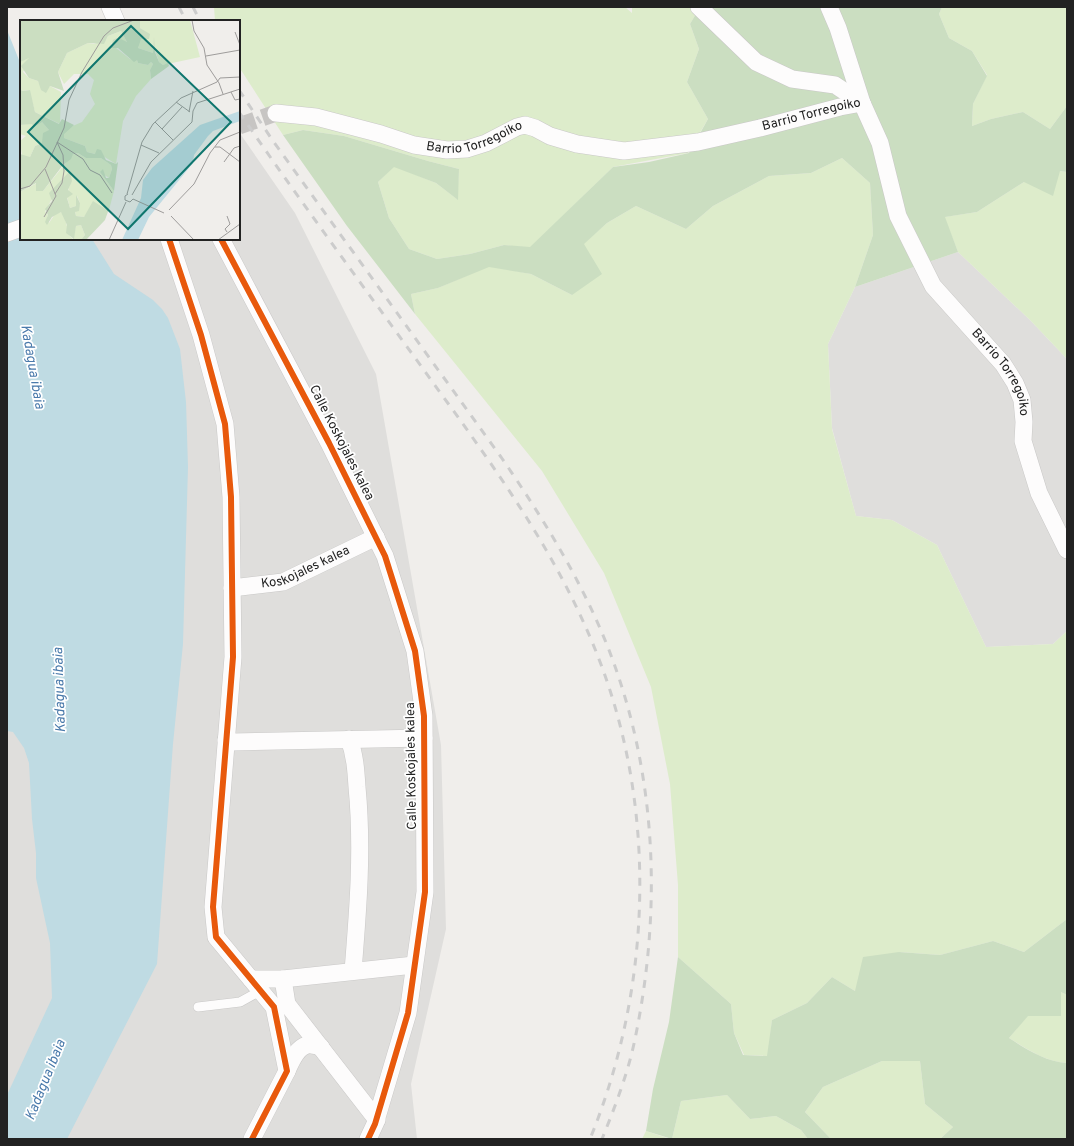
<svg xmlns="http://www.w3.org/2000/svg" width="1074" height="1146" font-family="Overpass,sans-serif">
	<rect width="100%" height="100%" fill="#f0eeeb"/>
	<path fill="#dfdedc" d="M239,132L295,213L376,374L441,745L446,929L411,1084L417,1139H7V146L21,239H239Z
		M958,252L1030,320L1067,359V631L1053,644L986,647L937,545L892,520L856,516L832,428L828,344L855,287Z"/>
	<path fill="#ddeccb" d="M214,7H625L632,13V7H700L690,24L699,49L687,82L708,119L688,153L613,167L530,248L504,245L470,254L437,259L409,249L389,218L378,182L394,166L436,183L457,199L459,169L428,161L344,136L303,130L283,135L239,67V21H215Z
		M942,7H1067V106L1050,129L1023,112L991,119L972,126L973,104L987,75L972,51L949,38L939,14Z
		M842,158L870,183L873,235L855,287L828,344L832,429L856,516L892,520L937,545L986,647L1053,644L1067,631V919L1024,952L993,941L940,955L899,952L855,991L832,977L807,1003L772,1020L768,1056L744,1055L734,1033L731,1004L678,957V885L670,784L651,687L604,573L542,471L415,314L411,294L438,288L489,266L531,274L572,295L583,244L607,223L636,206L686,229L713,206L769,176L811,173Z
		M1060,171L1067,172V359L1030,320L958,252L944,217L977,212L1024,182Z
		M1061,992L1067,995V1063C1045,1062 1027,1049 1009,1038L1028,1015L1060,1016Z
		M882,1061H920L925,1104L953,1127L940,1139H831L805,1112L823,1087Z
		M727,1095L750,1119L776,1116L801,1130L808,1139H672L681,1101Z
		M646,1131L670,1139H642Z"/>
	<path fill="#cbdec1" d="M700,7H942L939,14L949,38L972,51L987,76L973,104L972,126L991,119L1023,112L1050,129L1067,106V172L1060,171L1053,196L1024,182L977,212L945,217L958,252L855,287L873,235L870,183L842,158L811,173L769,176L713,206L686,229L636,206L607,223L584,244L602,274L572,295L531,274L489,267L438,288L411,294L415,314L347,226L283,135L303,130L344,136L428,161L459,169L458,200L436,183L394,167L378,182L389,218L409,249L437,259L470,254L504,245L530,247L613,167L649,162L689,153L708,119L687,82L699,49L690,24Z
		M1067,919V995L1061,992V1016H1028L1009,1038C1026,1049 1046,1062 1067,1063V1139H940L953,1127L925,1104L920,1061H882L823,1087L805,1112L831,1139H808L801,1130L776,1116L750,1119L727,1095L681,1101L672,1139L646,1131L653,1089L669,1022L678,957L731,1004L734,1033L743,1055L767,1056L772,1020L807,1003L832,977L855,991L863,957L899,952L940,955L993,941L1024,952Z"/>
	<path fill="#bfdbe3" d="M7,30L21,65V239H92L114,274L153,300L162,309L168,318L180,349L186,402L188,467L183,644L173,744L157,964L67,1139H7V1095L52,998L50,943L36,878V853L32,819L29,763L24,748L13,732L7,731Z"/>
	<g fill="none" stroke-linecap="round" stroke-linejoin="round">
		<path stroke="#c7c5c3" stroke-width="17" stroke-dasharray="17 8" stroke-linecap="butt" d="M239,126L276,113"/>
		<defs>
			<path id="lane" d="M198,1007L240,1002L260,991"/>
			<g id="street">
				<path d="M110,7L116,21"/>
				<path d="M699,7L756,62L792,79L835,85L862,103"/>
				<path id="s1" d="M829,7L838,28L862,103L880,143L898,216L933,286L1003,364L1015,383L1022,400L1024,422L1023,441L1039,493L1067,550"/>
				<path id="s2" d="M276,113L316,117L381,134L414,145L447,150L467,149L486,143L517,127L525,125L535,128L550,136L577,144L624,151L698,142L760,128L840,107L862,103"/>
				<path d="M7,233L21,228"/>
				<path d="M169,239L201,335L225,424L231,497L233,657L213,907L216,937L274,1007L287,1071L252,1139"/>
				<path d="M221,239L329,443L385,556L415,651L424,716L425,892L408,1013L375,1124L368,1139"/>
				<path id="s3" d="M232,588L283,582L376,537"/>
				<path d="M349,739C355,755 356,771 357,787C363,849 358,910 353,971"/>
				<path d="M226,740L233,742L424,738"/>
				<path d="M251,979H283L414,965"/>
				<path d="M283,979L287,1004L377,1120"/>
				<path d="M287,1071C291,1062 296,1048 307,1045C311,1044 317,1046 321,1047"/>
			</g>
		</defs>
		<use href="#lane" stroke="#c9c8c7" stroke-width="10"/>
		<use href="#street" stroke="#c9c8c7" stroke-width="18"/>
		<use href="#lane" stroke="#fdfcfc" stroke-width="9"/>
		<use href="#street" stroke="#fdfcfc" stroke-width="17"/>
		<path stroke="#ccc" stroke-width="3" stroke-dasharray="8 8" stroke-linecap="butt" d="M179,7L186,21
			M193,7L200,21
			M239,90L273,141L501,457C543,518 582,581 609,650C657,775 662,909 635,1039C628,1073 615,1107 602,1139
			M239,112C302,204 369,294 434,384C495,468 556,552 595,649C658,804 653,985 590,1139"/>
		<defs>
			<path id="cycleway" d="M169,239L201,335L225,424L231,497L233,657L213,907L216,937L274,1007L287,1071L252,1139
				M221,239L329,443L385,556L415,651L424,716L425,892L408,1013L375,1124L368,1139"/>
		</defs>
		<use href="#cycleway" stroke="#fff" stroke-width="8"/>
		<use href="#cycleway" stroke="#e8590c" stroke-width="6"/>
	</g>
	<g text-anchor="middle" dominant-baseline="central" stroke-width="3.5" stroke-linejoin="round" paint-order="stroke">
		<g font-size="13" fill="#222" stroke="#fff">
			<text stroke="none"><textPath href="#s2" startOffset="553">Barrio Torregoiko</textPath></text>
			<text stroke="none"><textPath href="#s2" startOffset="205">Barrio Torregoiko</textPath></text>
			<text stroke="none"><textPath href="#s1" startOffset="410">Barrio Torregoiko</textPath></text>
			<text transform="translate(341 443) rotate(63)">Calle Koskojales kalea</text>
			<text stroke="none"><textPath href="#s3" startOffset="77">Koskojales kalea</textPath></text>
			<text transform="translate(412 766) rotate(-91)">Calle Koskojales kalea</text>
		</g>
		<g font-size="14" font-style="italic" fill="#4a7aab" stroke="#fff">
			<text transform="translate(32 367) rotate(80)">Kadagua ibaia</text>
			<text transform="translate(60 690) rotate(-92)">Kadagua ibaia</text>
			<text transform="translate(46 1080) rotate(-68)">Kadagua ibaia</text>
		</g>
	</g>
	<g transform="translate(20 20)">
		<rect width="220" height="220" fill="#f0eeeb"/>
		<path d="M120,0H170L180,37L143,45L139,42L133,24V33L118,28L120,18H129V14L120,8ZM101,11L107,22L98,21L97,19L91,24L110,39L117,40L118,43L128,45L131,42L133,44L130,50L131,59L116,76L103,101L96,144L83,136L67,132L65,126L44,118L43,114L48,108L62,102L75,84L70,74L74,60L68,54H54L44,64L38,52L47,33L68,23L74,24L86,20L88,16ZM8,36L10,38L3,52L9,58L18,61L20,65L28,68L30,66L41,72L40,104L15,92L9,70L2,71L0,68V42ZM22,102L29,110L22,123L15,126L10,137L2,136L0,121L6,116L0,114V105ZM58,133L66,138H81L91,145L92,149L89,158L80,152L94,171L90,186L87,190H70L64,197L56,196L55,192L60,183L57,176L56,186L50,188L47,177L51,158L40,165L25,191L28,195L27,198L29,203L35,194L41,192L44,194L49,215L53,219L56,206L61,205L65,215L61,220H0V172L17,163L23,171L53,134Z" fill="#ddeccb"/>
		<path d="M0,0H120V8L130,14L129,19H121L118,28L133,33L134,17L135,32L139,42L143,45L148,43L149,46L131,59L130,50L133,44L131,42L128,45L118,43L117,40L114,42L98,28H91L93,20L97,18L98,21L101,19L107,22L101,11L88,16L84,24L68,23L47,33L38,52L44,71L30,66L26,73L21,70L18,61L9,58L1,46L9,38L0,42ZM0,68L2,71L10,70L15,92L39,104L42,99L54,105L44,114V118L65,126L67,132L75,134L77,129L81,130L86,140L96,144L98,142L94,171L80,152L83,149L86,158H89L92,149L91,145L81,138H66L58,133L53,134L51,139L43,145L23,171H16V163L0,172V134L10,137L15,126L22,123L23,113L29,110L22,102L14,107L12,104L0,105ZM50,151L52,161L48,170L53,174L47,178L50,188L56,186V175L60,183L59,191L55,192L56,196L64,197L73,181L87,190L90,186L85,200L66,220H61L65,215L61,205L56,206L54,219L46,213L47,205L41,192L32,197L27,205L25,202L28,195L25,189L32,181L29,173Z" fill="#cbdec1"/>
		<path d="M220,91V101L193,111L188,116L174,135L173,143L129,197L118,220H102L121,178L123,160L132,148L180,105Z" fill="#bfdbe3"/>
		<path fill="none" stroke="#9e9c9b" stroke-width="1" d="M172,0L174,11L184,28L187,45L199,63L203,74M215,12L220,25M186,36L220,30M197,62L200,58L220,57M211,72L215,80L220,79M156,82L170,92M169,92L173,71M135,102L153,120M142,109L162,87M37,122L63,139L70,150L80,155L92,173M121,125L139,133M195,127H200L220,142M204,142L214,128L220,126M0,169L10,166L26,147L44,108L49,80L62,52L84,16L93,8L114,0M35,174L42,163L44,151L43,135L37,122M107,174L122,122L133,104L161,78L197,62M108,174L105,176V180L110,182L113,179M112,175L131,142L172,102L173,91L177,83L220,69M113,179L144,193M149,190L174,164L190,133L200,120L220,112M151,196L174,220M24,197L36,176L25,149M207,212L205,209L210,204L207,196M89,220L106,182M198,220L220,204"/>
		<path fill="#0f766e" fill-opacity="0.15" stroke="#0f766e" stroke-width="2" d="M111,6L211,102L108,209L8,112Z"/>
		<rect width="220" height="220" fill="none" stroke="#222" stroke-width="2"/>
	</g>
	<rect width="1074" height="1146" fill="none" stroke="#222222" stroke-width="16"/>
</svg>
